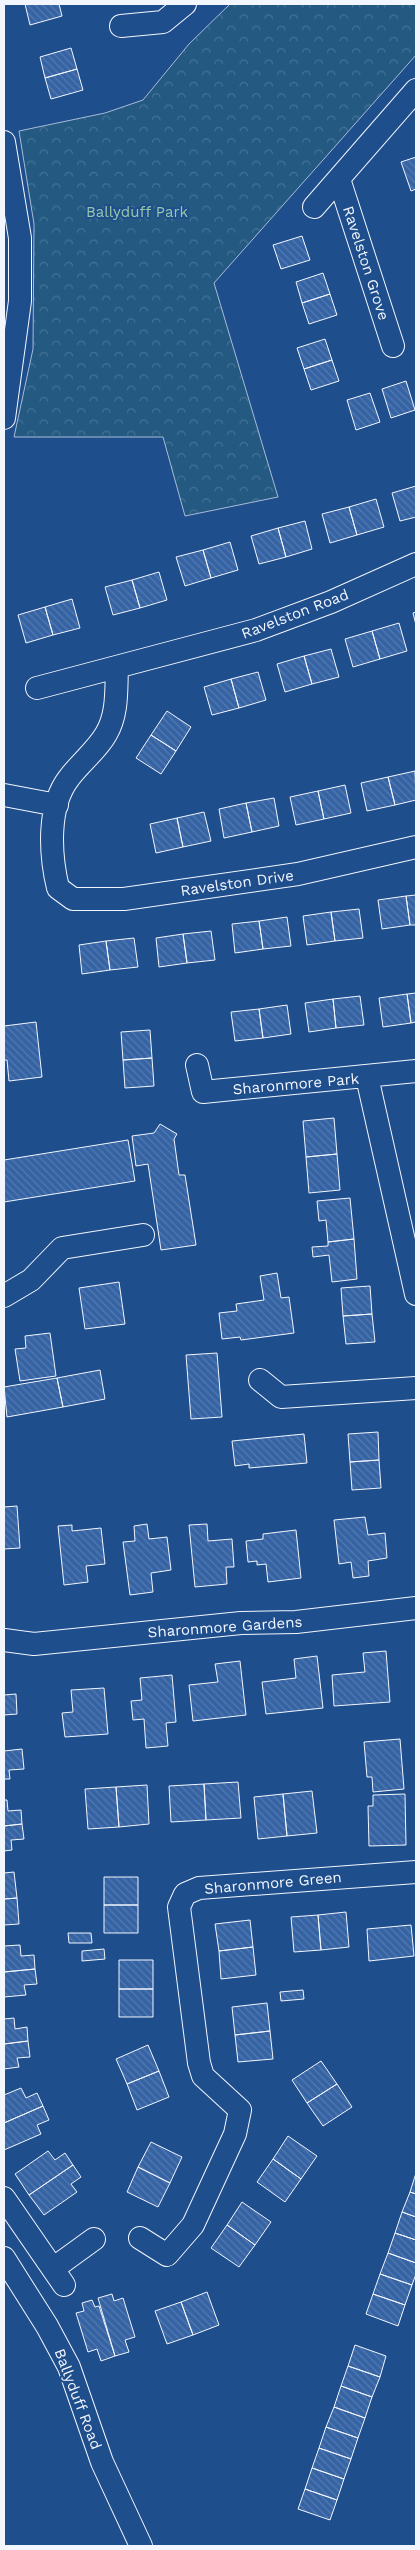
<svg xmlns="http://www.w3.org/2000/svg" width="420" height="2550" font-family="'Work Sans',sans-serif">
	<defs>
		<pattern id="park-crowns" width="20" height="18" patternUnits="userSpaceOnUse" patternTransform="scale(1.25)"><rect width="20" height="18" fill="#245a82"/><path d="M2 6a3 3 0 1 1 6 0M12 15a3 3 0 1 1 6 0" fill="none" stroke="#447295"/></pattern>
		<pattern id="building-back-hatch" width="6" height="6" patternUnits="userSpaceOnUse" patternTransform="scale(1.25)"><rect width="6" height="6" fill="#3563a3"/><path d="M-1 5l2 2M0 0l6 6M5-1l2 2" fill="none" stroke="#537ab1"/></pattern>
	</defs>
	<rect width="100%" height="100%" fill="#1f4e8c"/>
	<path fill="url(#park-crowns)" stroke="#a8bbd7" d="M230,4H416V55L214,283L278,497L185,516L163,437H14L33,349L34,224L19,131L105,113L143,100L189,44Z"/>
	<path fill="url(#building-back-hatch)" stroke="#f2f6ff" d="M25,4H59L62,16L30,25Z
		M71,48L77,69L45,78L40,57Z
		M77,69L83,90L51,99L45,78Z
		M416,157V189L411,191L401,162Z
		M302,236L310,260L281,269L273,245Z
		M323,273L330,294L302,303L296,282Z
		M330,294L337,315L309,324L302,303Z
		M325,339L332,360L304,369L297,348Z
		M332,360L339,381L311,390L304,369Z
		M406,381L415,410L391,418L382,389Z
		M370,393L380,422L356,430L347,400Z
		M416,486V517L400,521L392,493Z
		M376,499L384,527L357,535L349,507Z
		M349,507L357,535L330,543L322,514Z
		M305,521L312,549L286,557L278,528Z
		M278,528L286,557L259,564L251,536Z
		M230,542L238,570L211,578L203,550Z
		M203,550L211,578L185,586L176,557Z
		M159,572L167,600L140,608L132,580Z
		M132,580L140,608L113,615L105,587Z
		M72,599L80,628L53,635L45,607Z
		M45,607L53,635L26,643L18,615Z
		M416,612V625L413,613Z
		M399,623L407,651L380,659L372,631Z
		M372,631L380,659L353,667L345,639Z
		M331,649L339,677L312,684L304,656Z
		M304,656L312,684L285,692L277,664Z
		M258,672L266,700L239,708L231,679Z
		M231,679L239,708L212,715L204,687Z
		M167,711L191,727L176,751L151,735Z
		M151,735L176,751L161,774L136,758Z
		M415,771L416,800L395,805L388,777Z
		M388,777L395,805L367,811L361,783Z
		M345,785L351,813L324,819L318,791Z
		M318,791L324,819L296,825L290,797Z
		M274,798L279,826L252,832L246,803Z
		M246,803L252,832L224,838L219,809Z
		M204,812L211,841L183,847L177,818Z
		M177,818L183,847L156,853L150,824Z
		M416,895V925H410L406,896Z
		M406,896L410,925L382,929L378,900Z
		M359,909L363,938L335,941L331,912Z
		M331,912L335,941L307,945L303,916Z
		M287,917L291,946L263,949L259,921Z
		M259,921L263,949L235,953L232,924Z
		M211,931L215,960L187,963L183,934Z
		M183,934L187,963L159,967L156,938Z
		M134,938L138,967L110,970L106,941Z
		M106,941L110,970L82,974L79,945Z
		M416,993V1022L411,1023L407,994Z
		M407,994L411,1023L383,1027L379,998Z
		M360,996L364,1025L336,1028L333,999Z
		M333,999L336,1028L309,1032L305,1003Z
		M287,1005L291,1034L263,1038L259,1009Z
		M259,1009L263,1038L235,1041L231,1012Z
		M36,1022L42,1077L9,1081L7,1060H4V1026Z
		M150,1030L152,1058L123,1060L121,1032Z
		M152,1058L154,1086L125,1088L123,1060Z
		M334,1118L337,1154L306,1157L303,1121Z
		M160,1124L177,1134L174,1139L179,1175H185L196,1245L161,1250L148,1164L136,1166L132,1136L154,1133Z
		M128,1140L135,1181L4,1202V1160Z
		M337,1154L340,1190L309,1193L306,1157Z
		M350,1198L354,1239L328,1242L326,1220L319,1221L317,1201Z
		M354,1239L357,1279L332,1282L329,1255L313,1257L312,1247L328,1246V1242Z
		M277,1273L281,1298L289,1297L294,1333L241,1340L240,1337L222,1339L219,1313L237,1311L236,1304L264,1300L260,1276Z
		M119,1282L125,1324L85,1329L79,1288Z
		M370,1286L372,1314L343,1316L341,1288Z
		M372,1314L375,1342L346,1344L343,1316Z
		M50,1333L56,1376L20,1381L15,1349L26,1348L25,1336Z
		M217,1353L222,1417L191,1419L186,1355Z
		M100,1370L105,1399L63,1407L57,1378Z
		M57,1378L63,1407L7,1417L4,1387Z
		M378,1432L379,1460L350,1462L348,1434Z
		M304,1434L307,1463L249,1468V1464L235,1466L232,1441Z
		M379,1460L381,1488L352,1490L350,1462Z
		M17,1506L20,1548L4,1549V1507Z
		M365,1517L368,1535L385,1533L387,1558L368,1561L369,1576L353,1578L351,1562L339,1564L334,1520Z
		M147,1524L149,1539L167,1537L171,1570L151,1573L153,1592L130,1595L123,1542L135,1541L134,1526Z
		M207,1524L208,1541L232,1539L234,1567H226L227,1584L195,1587L189,1525Z
		M72,1525V1531L101,1528L105,1564L86,1566L88,1582L64,1585L58,1526Z
		M296,1530L301,1578L268,1582L266,1564L257,1565V1561L248,1562L246,1541L263,1539V1534Z
		M386,1651L390,1702L334,1706L332,1675L365,1672L363,1653Z
		M317,1656L323,1708L266,1714L262,1682L296,1678L294,1659Z
		M240,1661L246,1715L193,1721L189,1685L218,1682L215,1664Z
		M172,1675L176,1722L166,1723L168,1746L146,1748L144,1719L133,1720L131,1701L142,1700L140,1678Z
		M104,1688L108,1734L65,1737L62,1713L73,1712L71,1690Z
		M16,1694L17,1714L4,1715V1695Z
		M400,1739L404,1789L373,1792L372,1777H367L364,1742Z
		M22,1749L24,1769L9,1770L10,1779H4V1751Z
		M238,1782L241,1818L206,1820L204,1784Z
		M204,1784L206,1820L171,1822L169,1786Z
		M147,1785L149,1824L119,1827L116,1787Z
		M116,1787L119,1827L88,1829L85,1789Z
		M312,1791L317,1833L287,1836L283,1794Z
		M283,1794L287,1836L258,1839L254,1797Z
		M405,1794L406,1845L369,1846L368,1806H373V1795Z
		M4,1800H7L8,1811L21,1810L22,1824L4,1826Z
		M22,1824L24,1839L11,1840L12,1850L4,1851V1826Z
		M14,1872L17,1898L4,1899V1873Z
		M104,1877H138V1905H104Z
		M17,1898L19,1924L4,1925V1899Z
		M104,1905H138V1933H104Z
		M346,1912L349,1947L321,1950L318,1915Z
		M318,1915L321,1950L294,1952L291,1917Z
		M250,1920L253,1947L219,1951L215,1924Z
		M411,1925L414,1956L369,1961L367,1929Z
		M68,1933H91L92,1943H69Z
		M20,1945L21,1956L34,1955L35,1969L4,1972V1946Z
		M253,1947L256,1975L221,1979L219,1951Z
		M104,1949L105,1959L82,1961V1951Z
		M119,1960H153V1989H119Z
		M35,1969L37,1984L24,1985L26,1995L4,1997V1972Z
		M119,1989H153V2017H119Z
		M303,1990L304,1999L281,2001L280,1992Z
		M267,2003L270,2031L235,2035L232,2007Z
		M14,2018L15,2029L27,2027L28,2041L4,2044V2019Z
		M270,2031L273,2059L238,2062L235,2035Z
		M28,2041L30,2057L17,2058L19,2067L4,2069V2044Z
		M148,2045L159,2071L127,2084L116,2059Z
		M321,2061L337,2084L307,2103L292,2080Z
		M159,2071L169,2097L137,2110L127,2084Z
		M337,2084L352,2107L323,2126L307,2103Z
		M21,2088L26,2098L37,2093L43,2106L4,2123V2095Z
		M43,2106L49,2120L37,2125L41,2134L4,2150V2123Z
		M288,2136L317,2156L301,2179L273,2159Z
		M151,2142L182,2157L170,2183L138,2167Z
		M48,2151L55,2160L65,2153L73,2165L29,2195L15,2174Z
		M273,2159L301,2179L285,2202L257,2182Z
		M73,2165L81,2177L71,2184L77,2192L44,2215L29,2195Z
		M138,2167L170,2183L158,2207L127,2192Z
		M416,2173V2194L410,2192Z
		M410,2192L416,2194V2217L402,2212Z
		M242,2202L271,2222L255,2245L227,2225Z
		M402,2212L416,2217V2240L395,2233Z
		M227,2225L255,2245L239,2267L211,2248Z
		M395,2233L416,2240V2263L388,2253Z
		M388,2253L416,2263V2274L412,2285L380,2274Z
		M380,2274L412,2285L405,2305L373,2294Z
		M207,2292L219,2325L193,2335L181,2302Z
		M112,2294L114,2301L123,2298L135,2337L125,2340L129,2352L115,2356L98,2298Z
		M373,2294L405,2305L398,2326L366,2314Z
		M92,2300L95,2307L99,2306L115,2356L101,2361L97,2349L88,2352L76,2313L84,2311L82,2303Z
		M181,2302L193,2335L167,2344L155,2311Z
		M355,2345L386,2356L380,2377L348,2366Z
		M348,2366L380,2377L372,2397L341,2386Z
		M341,2386L372,2397L365,2418L334,2407Z
		M334,2407L365,2418L358,2438L326,2427Z
		M326,2427L358,2438L351,2459L319,2448Z
		M319,2448L351,2459L344,2479L312,2468Z
		M312,2468L344,2479L337,2500L305,2489Z
		M305,2489L337,2500L330,2520L298,2509Z"/>
	<g fill="none" stroke-linecap="round" stroke-linejoin="round">
		<defs>
			<path id="street" d="M121,26L163,22L185,4
				M4,142L20,238V301L4,418
				M339,179L393,346
				M314,207L416,90
				M117,667C116,690 118,714 106,734C97,750 80,763 69,778C47,806 50,855 58,888L73,899H124L298,874L416,847
				M37,688L256,630L331,602L416,564
				M4,795L57,805
				M197,1065L203,1092L416,1071
				M367,1077L416,1294
				M4,1296L31,1280L62,1248L143,1235
				M260,1380L281,1397L416,1388
				M4,1640L34,1644L241,1623L296,1622L416,1608
				M4,2198L64,2285
				M140,2238L167,2255L193,2225L235,2134L240,2110L203,2076L199,2063L179,1907L185,1894L199,1888L416,1872
				M4,2258L47,2326L69,2367L102,2462L141,2546
				M54,2268L94,2239"/>
		</defs>
		<use href="#street" stroke="#f2f6ff" stroke-width="24"/>
		<use href="#street" stroke="#1f4e8c" stroke-width="22"/>
	</g>
	<g text-anchor="middle" dominant-baseline="central" stroke-width="4" stroke-linejoin="round" paint-order="stroke">
		<g font-size="15" fill="#97c8a6" stroke="#1f4e8c">
			<text x="137" y="212">Ballyduff Park</text>
		</g>
		<g font-size="15" fill="#f2f6ff" stroke="#1f4e8c">
			<text transform="translate(366 263) rotate(72)">Ravelston Grove</text>
			<text transform="translate(295 614) rotate(-21)">Ravelston Road</text>
			<text transform="translate(237 883) rotate(-8)">Ravelston Drive</text>
			<text transform="translate(296 1084) rotate(-5)">Sharonmore Park</text>
			<text transform="translate(225 1627) rotate(-4)">Sharonmore Gardens</text>
			<text transform="translate(273 1883) rotate(-5)">Sharonmore Green</text>
			<text transform="translate(78 2399) rotate(69)">Ballyduff Road</text>
		</g>
	</g>
	<rect width="420" height="2550" fill="none" stroke="#f2f6ff" stroke-width="10"/>
</svg>
